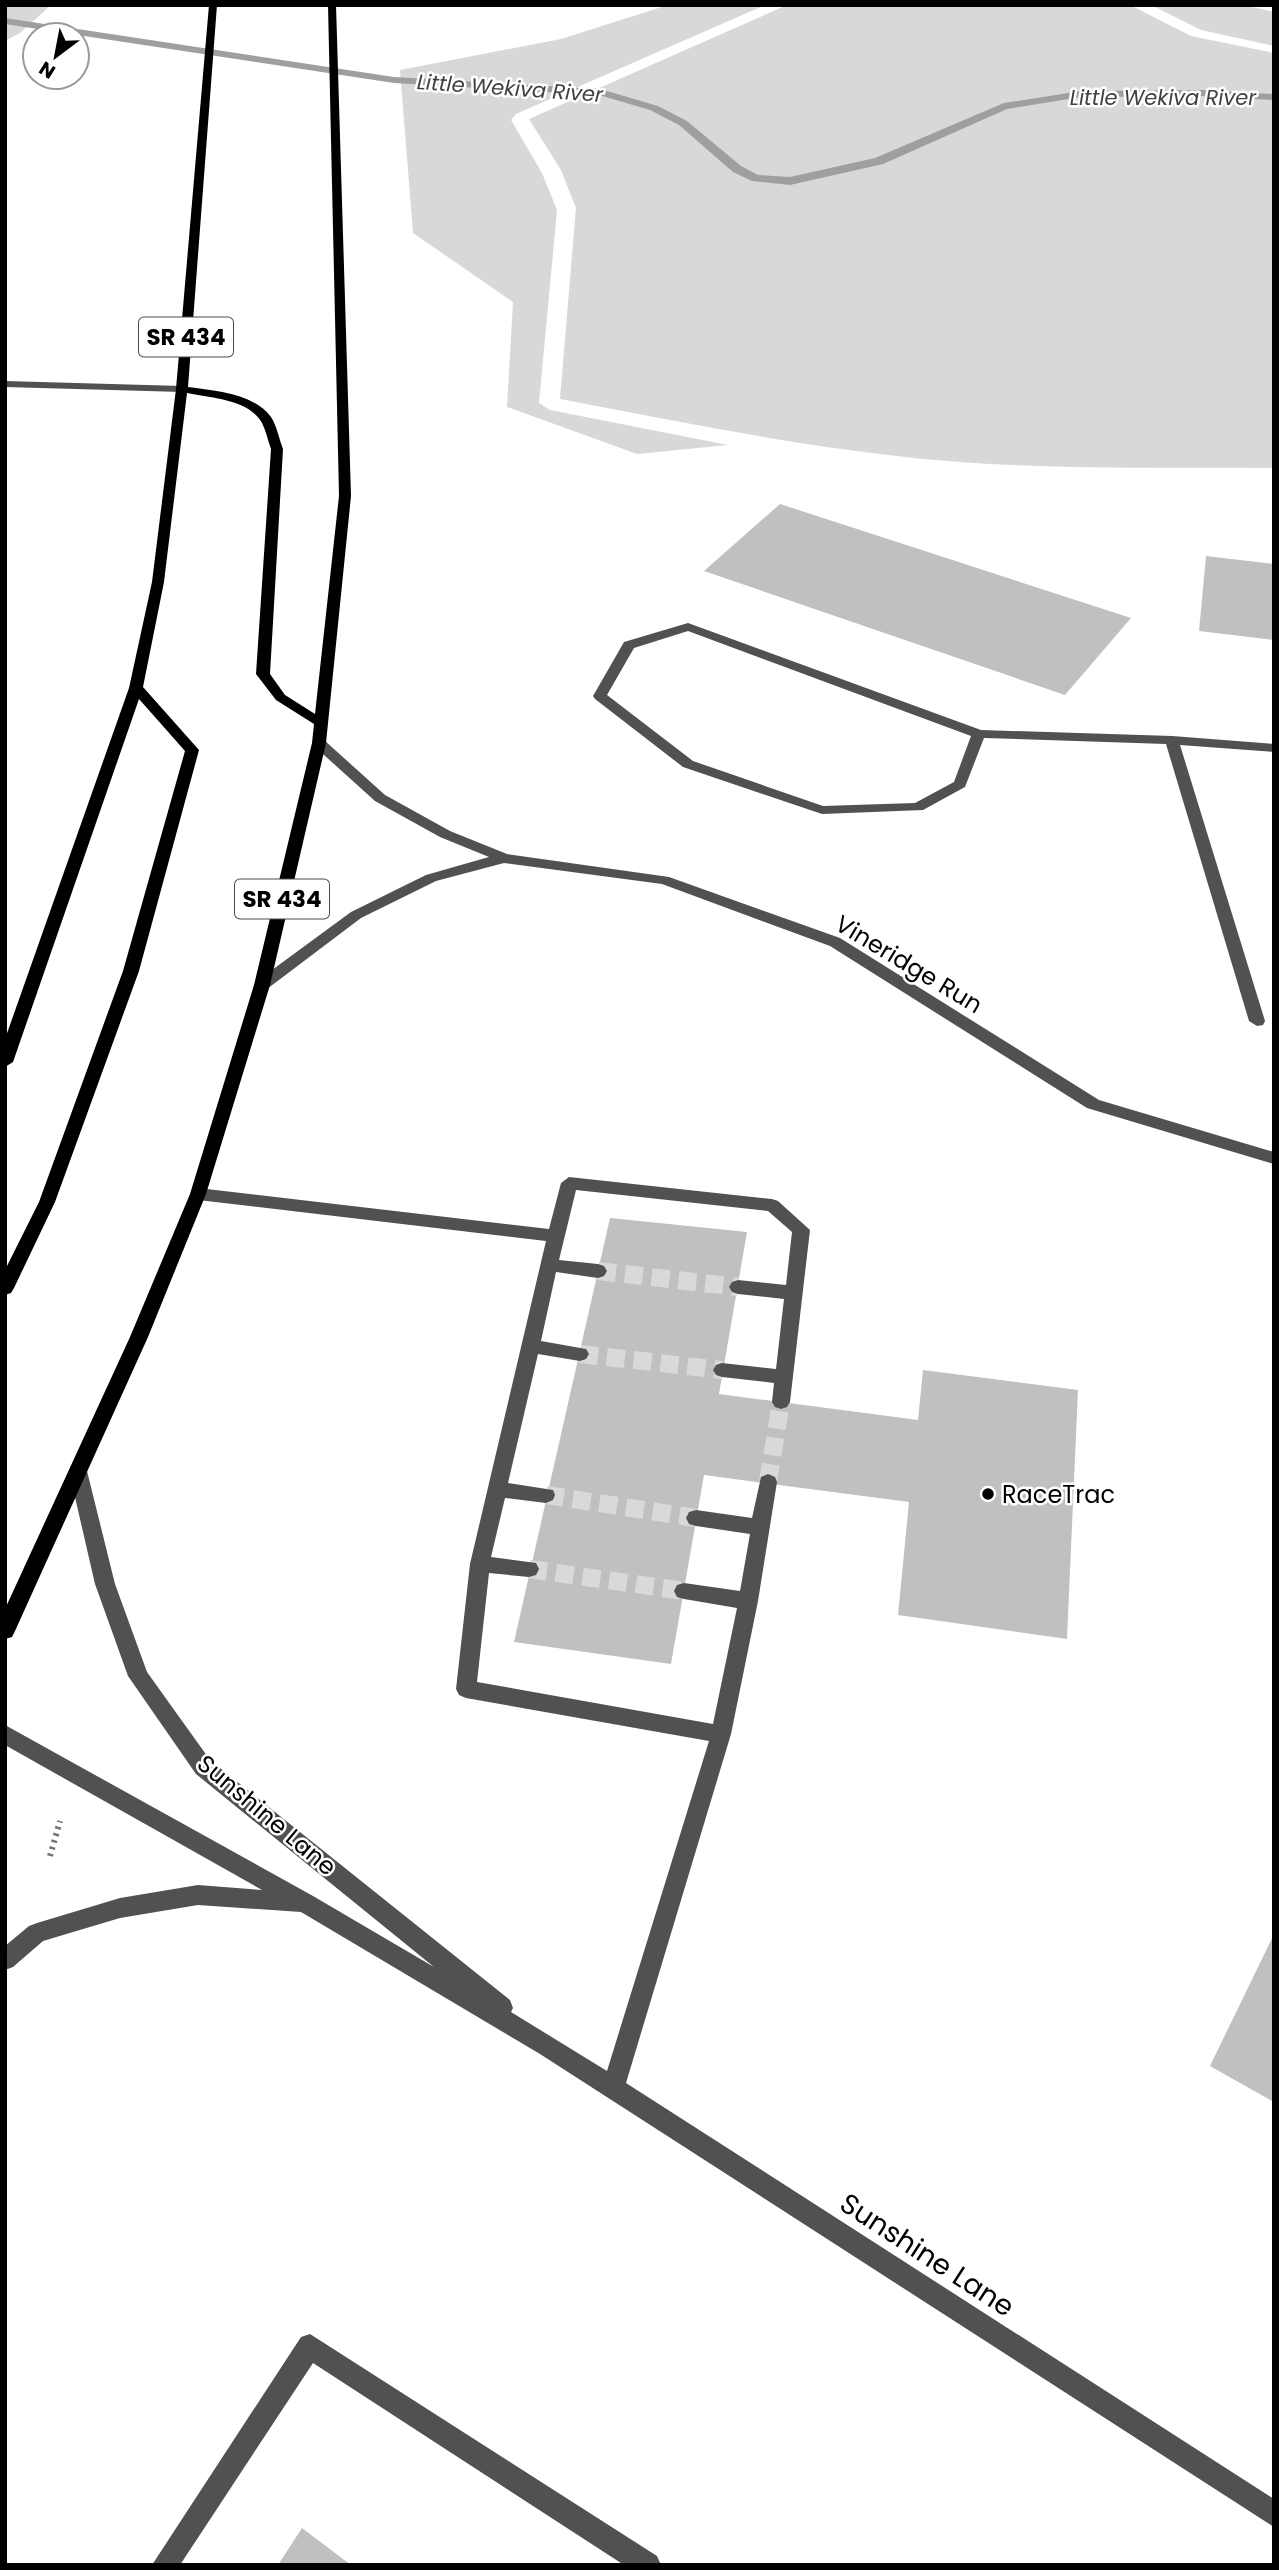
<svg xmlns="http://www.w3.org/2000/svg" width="1279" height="2570" font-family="Poppins,sans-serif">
	<rect width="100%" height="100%" fill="#fff"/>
	<path fill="#d8d8d8" d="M5,5H51L20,33L5,41Z
		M668,5H765L516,114L511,120L542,173L557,210L539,403L550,410L728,445L637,454L507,407L513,302L413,233L400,70L561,39Z
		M787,5H1130L1191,36L1274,53V468C1146,467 1015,471 888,455C778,442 669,420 560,399L576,208L561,170L529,119Z
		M1151,5H1243L1274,12V46L1201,30Z"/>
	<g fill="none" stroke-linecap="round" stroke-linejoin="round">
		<path fill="#9f9f9f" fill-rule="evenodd" d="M5,18L394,77L600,89L658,106L687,121L741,166L758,175L790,177L875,158L1004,103L1081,91L1202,90L1274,94V100L1202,96L1081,97L1007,109L883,164L790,185L752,181L733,172L679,125L650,110L599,95L394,83L5,24Z"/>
	</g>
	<path fill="#c0c0c0" d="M780,504L1131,618L1065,695L704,571Z
		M1206,556L1274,564V640L1199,631Z
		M610,1218L747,1232L719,1394L918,1420L923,1370L1078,1390L1067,1639L898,1615L909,1502L704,1475L671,1664L514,1642Z
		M1274,1934V2102L1210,2066Z
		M302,2528L351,2565H278Z"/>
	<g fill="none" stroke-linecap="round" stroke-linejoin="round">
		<path stroke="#d9d9d9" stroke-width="18" stroke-dasharray="18 9" stroke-linecap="butt" d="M598,1271L738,1287
			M580,1354L722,1370
			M768,1482L781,1402
			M546,1495L696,1518
			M529,1569L684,1591"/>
		<path stroke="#737373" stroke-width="6" stroke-dasharray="2.5 4.5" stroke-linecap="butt" d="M50,1856L60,1821"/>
		<path fill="#515151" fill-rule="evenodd" d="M5,381L182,386L188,389L182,392L5,387Z
			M688,623L981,730L1172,736L1274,744V752L1180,745L1265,1021L1263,1025L1257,1026L1249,1021L1166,744L984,738L965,787L923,810L822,814L683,767L595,699L593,696L624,642ZM688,631L971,736L954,782L915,803L823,806L693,761L607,695L634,648Z
			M319,739L324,740L385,795L450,831L507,854L669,877L840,938L1099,1100L1274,1152V1164L1087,1108L830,946L662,884L504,863L436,881L361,918L267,989H257L254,985L257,981L351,912L426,875L489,857L440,837L375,801L314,746L312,743Z
			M569,1177L772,1199L778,1201L810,1230L790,1402L787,1407L781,1409L775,1407L772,1402L774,1383L722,1377L716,1375L713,1370L716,1365L722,1363L776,1369L784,1299L738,1294L732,1292L729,1287L732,1282L738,1280L786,1285L792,1232L768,1211L576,1190L559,1260L598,1264L604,1266L607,1271L604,1276L598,1278L556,1272L541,1341L586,1349L589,1354L586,1359L580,1361L538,1354L508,1483L553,1490L555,1495L553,1500L546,1503L505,1498L491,1557L536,1563L539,1569L536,1575L529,1577L489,1573L477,1682L713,1724L737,1608L684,1599L677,1597L674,1591L677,1585L684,1583L740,1591L750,1534L696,1526L689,1524L686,1518L689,1512L696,1510L752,1518L761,1477L768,1474L775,1477L777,1482L758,1601L731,1734L626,2083L1274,2499V2527L540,2054L301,1912L198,1905L120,1918L43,1941L13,1967L5,1970V1946L29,1926L37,1923L120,1898L198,1885L262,1890L5,1745V1725L313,1896L434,1967L196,1774L128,1676L95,1584L69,1471L71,1466L78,1463L85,1466L87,1471L115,1584L147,1672L210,1760L510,2000L513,2008L511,2012L607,2071L709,1741L466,1698L459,1695L456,1689L470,1564L546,1241L198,1200L190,1194L198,1188L549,1229L561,1183Z
			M310,2334L657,2556L661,2565H624L313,2363L180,2565H152L301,2337Z"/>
		<path fill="#000" fill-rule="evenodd" d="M209,5H217L188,387C215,391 253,393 271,417C277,426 279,439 283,449L270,674L285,695L315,714L339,496L328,5H336L351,496L326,743L270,985L206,1194L148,1337L15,1631L12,1637L5,1639V1609L130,1337L190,1194L254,985L312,743L314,724L276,700L256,674L271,449C268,441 266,431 262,423C249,399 210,398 187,393L164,582L143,687L199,750L139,971L55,1202L14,1288L11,1293L5,1295V1270L39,1202L123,971L185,751L139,699L13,1062L5,1067V1039L129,688L152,582L176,389Z"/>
	</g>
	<circle fill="#000" stroke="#fff" stroke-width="2.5" cx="988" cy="1494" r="7"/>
	<g text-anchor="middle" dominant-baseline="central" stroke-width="5" stroke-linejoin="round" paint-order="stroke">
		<g font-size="21" font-style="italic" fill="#404040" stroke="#fff">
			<text transform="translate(510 88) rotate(4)">Little Wekiva River</text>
			<text x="1163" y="97">Little Wekiva River</text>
		</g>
		<g fill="#fff" stroke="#4c4c4c" stroke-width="2">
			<rect x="139" y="317.5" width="94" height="39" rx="5"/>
			<rect x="235" y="879.5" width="94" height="39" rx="5"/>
		</g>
		<g font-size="23" font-weight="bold" fill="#000">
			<text x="186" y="337">SR 434</text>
			<text x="282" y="899">SR 434</text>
		</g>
		<g font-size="24" fill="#000" stroke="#fff">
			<text transform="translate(909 964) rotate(31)">Vineridge Run</text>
			<text transform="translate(267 1815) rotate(40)">Sunshine Lane</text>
		</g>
		<g font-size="24" fill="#000" stroke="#fff" text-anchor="start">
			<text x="1002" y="1494">RaceTrac</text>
		</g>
		<g font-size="28" fill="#000" stroke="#fff">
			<text transform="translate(927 2255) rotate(33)">Sunshine Lane</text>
		</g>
	</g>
	<rect width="1279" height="2570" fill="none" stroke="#000000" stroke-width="14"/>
	<g transform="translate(56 56) rotate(212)"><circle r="33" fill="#ffffff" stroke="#999999" stroke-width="2"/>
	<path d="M0-5L12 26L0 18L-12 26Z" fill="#000000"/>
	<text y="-10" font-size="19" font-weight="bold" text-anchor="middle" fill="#000000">N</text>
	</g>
</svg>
